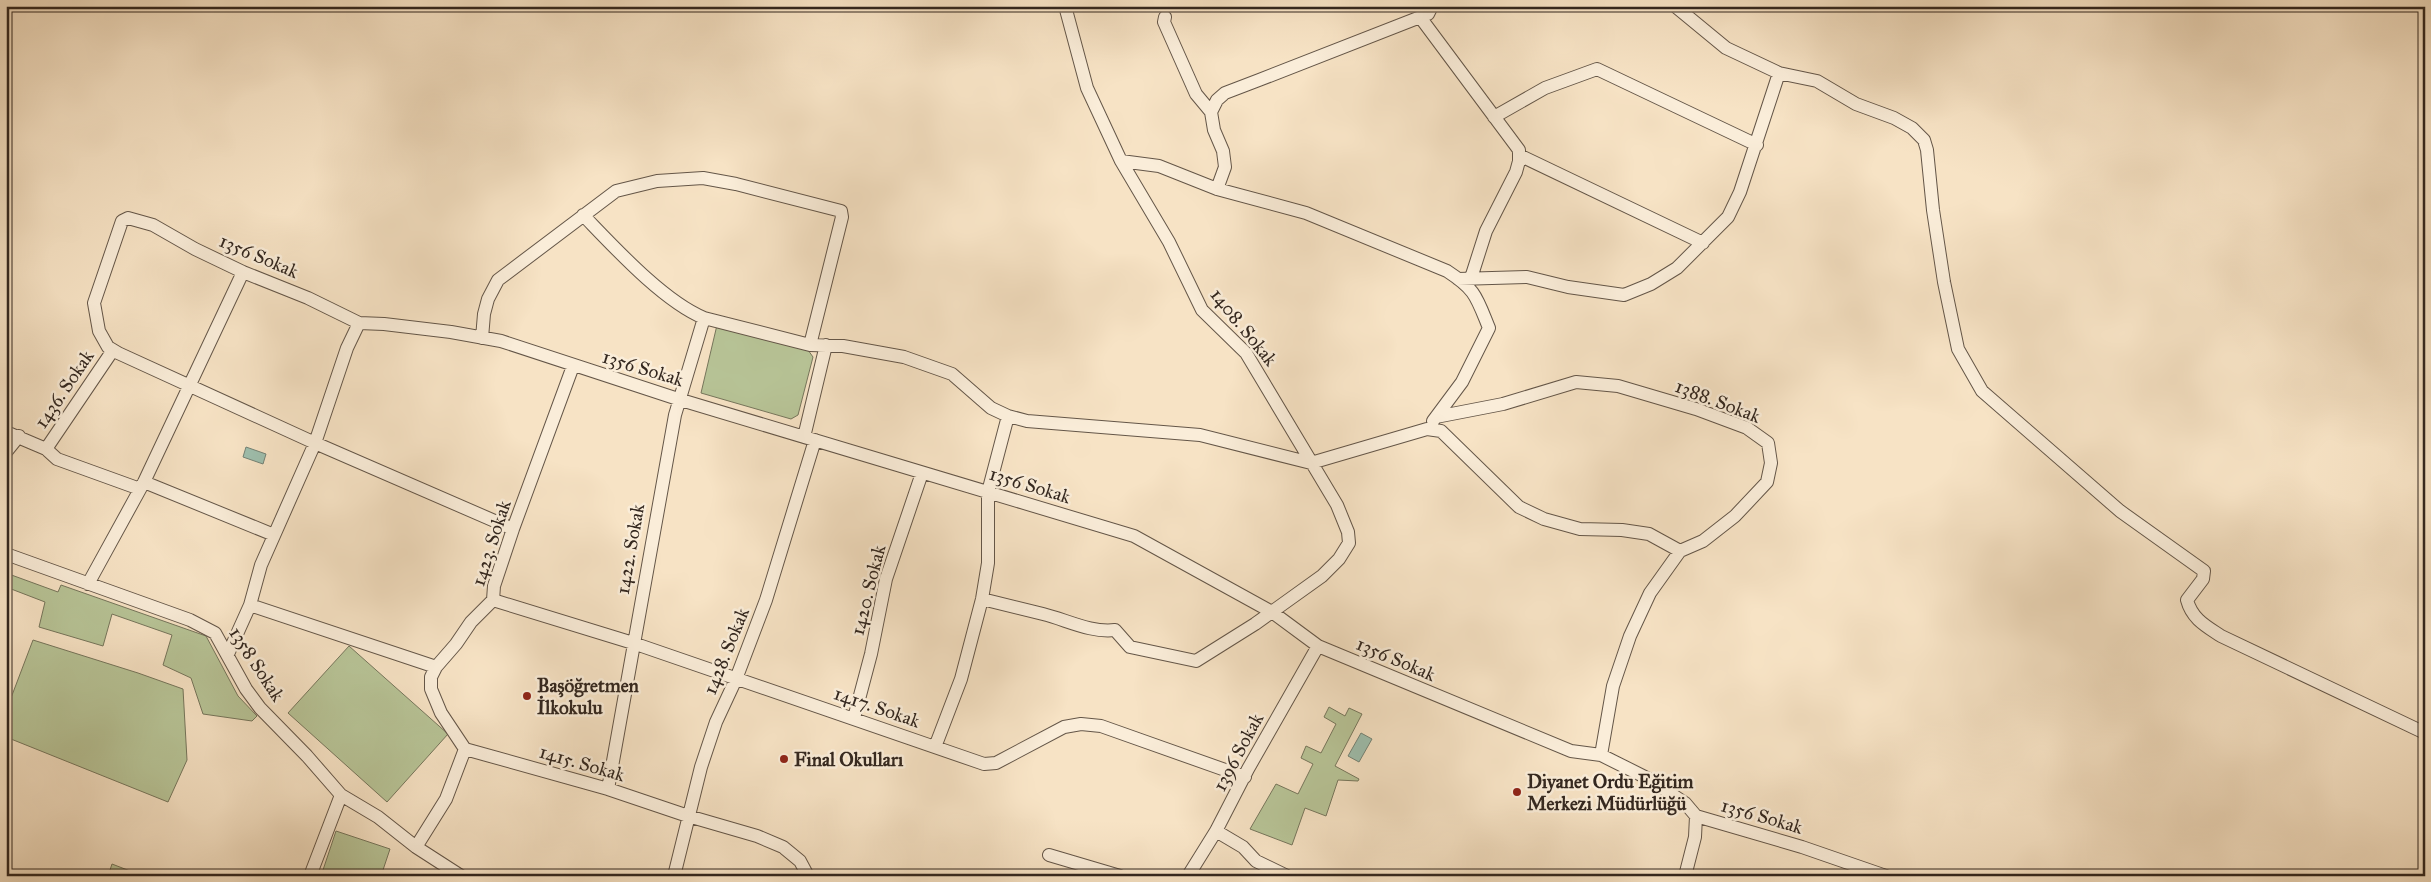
<svg xmlns="http://www.w3.org/2000/svg" width="2431" height="882" font-family="'IM FELL Great Primer',serif">
	<rect width="100%" height="100%" fill="#f7e3c5"/>
	<filter id="stains"><feTurbulence type="fractalNoise" baseFrequency=".004" numOctaves="4"/><feColorMatrix values="0 0 0 0 .2 0 0 0 0 .09 0 0 0 0 .02 0 0 0 .5 -.17"/></filter>
	<radialGradient id="worn" r=".72"><stop offset=".6" stop-color="#630" stop-opacity="0"/><stop offset="1" stop-color="#630" stop-opacity=".3"/></radialGradient>
	<path fill="#b8c598" stroke="#76765c" d="M717,325L808,350L813,357L798,415L791,419L701,393Z
		M6,573L58,592L61,585L206,636L238,696L257,716L252,721L203,714L191,678L163,665L172,635L112,614L103,646L39,627L45,602L6,587Z
		M33,640L138,673L183,689L187,760L168,802L6,737V711Z
		M349,646L448,734L387,802L288,713Z
		M1329,707L1345,716L1349,708L1362,714L1335,766L1359,779L1358,781L1338,780L1326,816L1305,808L1292,845L1250,829L1276,784L1298,794L1313,764L1301,758L1306,746L1321,753L1336,724L1324,717Z
		M336,831L390,849L381,876H321Z
		M112,864L143,876H108Z"/>
	<path fill="#9ebfae" stroke="#738275" d="M246,447L266,454L263,464L243,457Z
		M1361,733L1372,739L1359,762L1348,756Z"/>
	<g fill="none" stroke-linecap="round" stroke-linejoin="round">
		<defs>
			<path id="minor" d="M1675,6L1726,48L1779,73L1817,81L1856,104L1894,118L1912,128L1924,140L1927,150L1933,210L1944,282L1958,349L1982,391L2120,511L2204,571L2203,579L2187,600C2192,619 2206,626 2221,636L2425,733
				M1165,17L1164,22L1196,94L1211,112
				M1420,17L1519,150V161L1516,172L1486,231L1471,278
				M1494,117L1545,88L1597,69L1757,145
				M1519,155L1703,243
				M1121,161L1159,166L1217,189L1306,213L1447,271C1476,290 1476,296 1489,328L1462,382L1433,421
				M1217,189L1225,167L1223,151L1214,130L1211,112L1217,100L1225,93L1259,80L1428,14L1432,6
				M583,215C614,247 663,301 704,318L810,345L843,346L904,357L952,374L991,408L1008,416L1027,421L1200,435L1311,463L1427,429L1441,431L1519,507L1544,519L1580,529L1622,530L1649,534L1680,551
				M1458,279L1527,277L1568,287L1624,295L1651,284L1677,268L1728,217L1740,192L1779,73
				M359,323L347,348L315,443L118,353L108,347L99,331L94,303L122,221L128,218L153,225L195,249L243,272L308,298L359,323L384,324L451,332L501,341L681,400L1134,536L1272,612L1318,646L1571,751L1601,755L1647,778L1685,803L1696,816L1802,847L1886,876
				M482,338L484,314L488,299L498,280L616,191L657,181L703,178L736,184L841,211L842,217L810,345
				M1436,417L1503,404L1576,382L1618,386L1696,409L1747,428L1768,443L1771,463L1767,482L1735,516L1703,541L1680,551L1650,593L1630,636L1613,686L1601,755
				M6,432L46,449L57,459L140,489
				M804,437L826,345
				M46,449L113,350
				M6,452L19,436
				M144,482L274,535
				M6,554L190,620L215,633L246,689L260,708L307,756L341,795L378,817L416,847L461,876
				M88,584L144,482L243,272
				M982,599C1003,604 1023,609 1043,614C1067,620 1091,633 1115,630L1130,647L1196,661L1255,624L1322,576L1339,559L1349,543L1348,532L1337,505L1246,353L1202,310L1169,242L1121,161L1087,88L1065,6
				M493,600L633,643L984,764L996,763L1064,727L1081,724L1101,726L1245,777
				M250,605L436,667
				M228,654L250,605L261,565L315,443L513,529
				M854,718L871,654L886,579L922,473
				M935,747L961,679L982,599L988,563V492L1008,416
				M465,749L608,789L688,816L757,836L783,847L800,861L808,876
				M608,789L675,415L704,318
				M1216,831L1243,847L1256,861L1287,876
				M416,847L446,799L465,749L441,713L431,689V677L436,667L456,644L471,622L493,600L494,586L513,529L573,366
				M1049,855L1120,876
				M310,876L341,795
				M674,876L701,767L716,722L736,679L766,600L815,440
				M1188,876L1216,831L1248,769L1318,646
				M1685,876L1695,837L1696,816"/>
		</defs>
		<use href="#minor" stroke="#645648" stroke-width="14"/>
		<use href="#minor" stroke="#faedd9" stroke-width="12"/>
	</g>
	<g fill="#8f2418" stroke="#faedd9" stroke-width="2">
		<circle cx="527" cy="696" r="5"/>
		<circle cx="784" cy="759" r="5"/>
		<circle cx="1517" cy="792" r="5"/>
	</g>
	<g text-anchor="middle" dominant-baseline="central" stroke-width="5" stroke-linejoin="round" paint-order="stroke">
		<g font-size="19" fill="#33271f" stroke="#faedd9">
			<text transform="translate(259 256) rotate(23)">1356 Sokak</text>
			<text transform="translate(1244 327) rotate(51)">1408. Sokak</text>
			<text transform="translate(643 368) rotate(17)">1356 Sokak</text>
			<text transform="translate(64 389) rotate(-56)">1436. Sokak</text>
			<text transform="translate(1718 401) rotate(21)">1388. Sokak</text>
			<text transform="translate(1030 485) rotate(17)">1356 Sokak</text>
			<text transform="translate(491 543) rotate(-72)">1423. Sokak</text>
			<text transform="translate(630 549) rotate(-80)">1422. Sokak</text>
			<text transform="translate(868 590) rotate(-76)">1420. Sokak</text>
			<text transform="translate(726 651) rotate(-68)">1428. Sokak</text>
			<text transform="translate(1396 659) rotate(23)">1356 Sokak</text>
			<text transform="translate(257 664) rotate(57)">1358 Sokak</text>
			<text transform="translate(877 707) rotate(19)">1417. Sokak</text>
			<text transform="translate(1238 752) rotate(-62)">1396 Sokak</text>
			<text transform="translate(582 763) rotate(16)">1415. Sokak</text>
			<text transform="translate(1762 816) rotate(16)">1356 Sokak</text>
		</g>
		<g font-size="19" font-weight="bold" fill="#33271f" stroke="#faedd9" text-anchor="start">
			<text x="537" y="685">Başöğretmen<tspan x="537" dy="22">İlkokulu</tspan></text>
			<text x="794" y="759">Final Okulları</text>
			<text x="1527" y="781">Diyanet Ordu Eğitim<tspan x="1527" dy="22">Merkezi Müdürlüğü</tspan></text>
		</g>
	</g>
	<rect width="2431" height="882" fill="none" stroke="#f7e3c5" stroke-width="25"/>
	<rect x="8" y="8" width="2416" height="867" fill="none" stroke="#33271f" stroke-width="2.5"/>
	<rect x="12" y="12" width="2406" height="857" fill="none" stroke="#33271f"/>
	<rect width="100%" height="100%" filter="url(#stains)"/>
	<rect width="100%" height="100%" fill="url(#worn)"/>
</svg>
